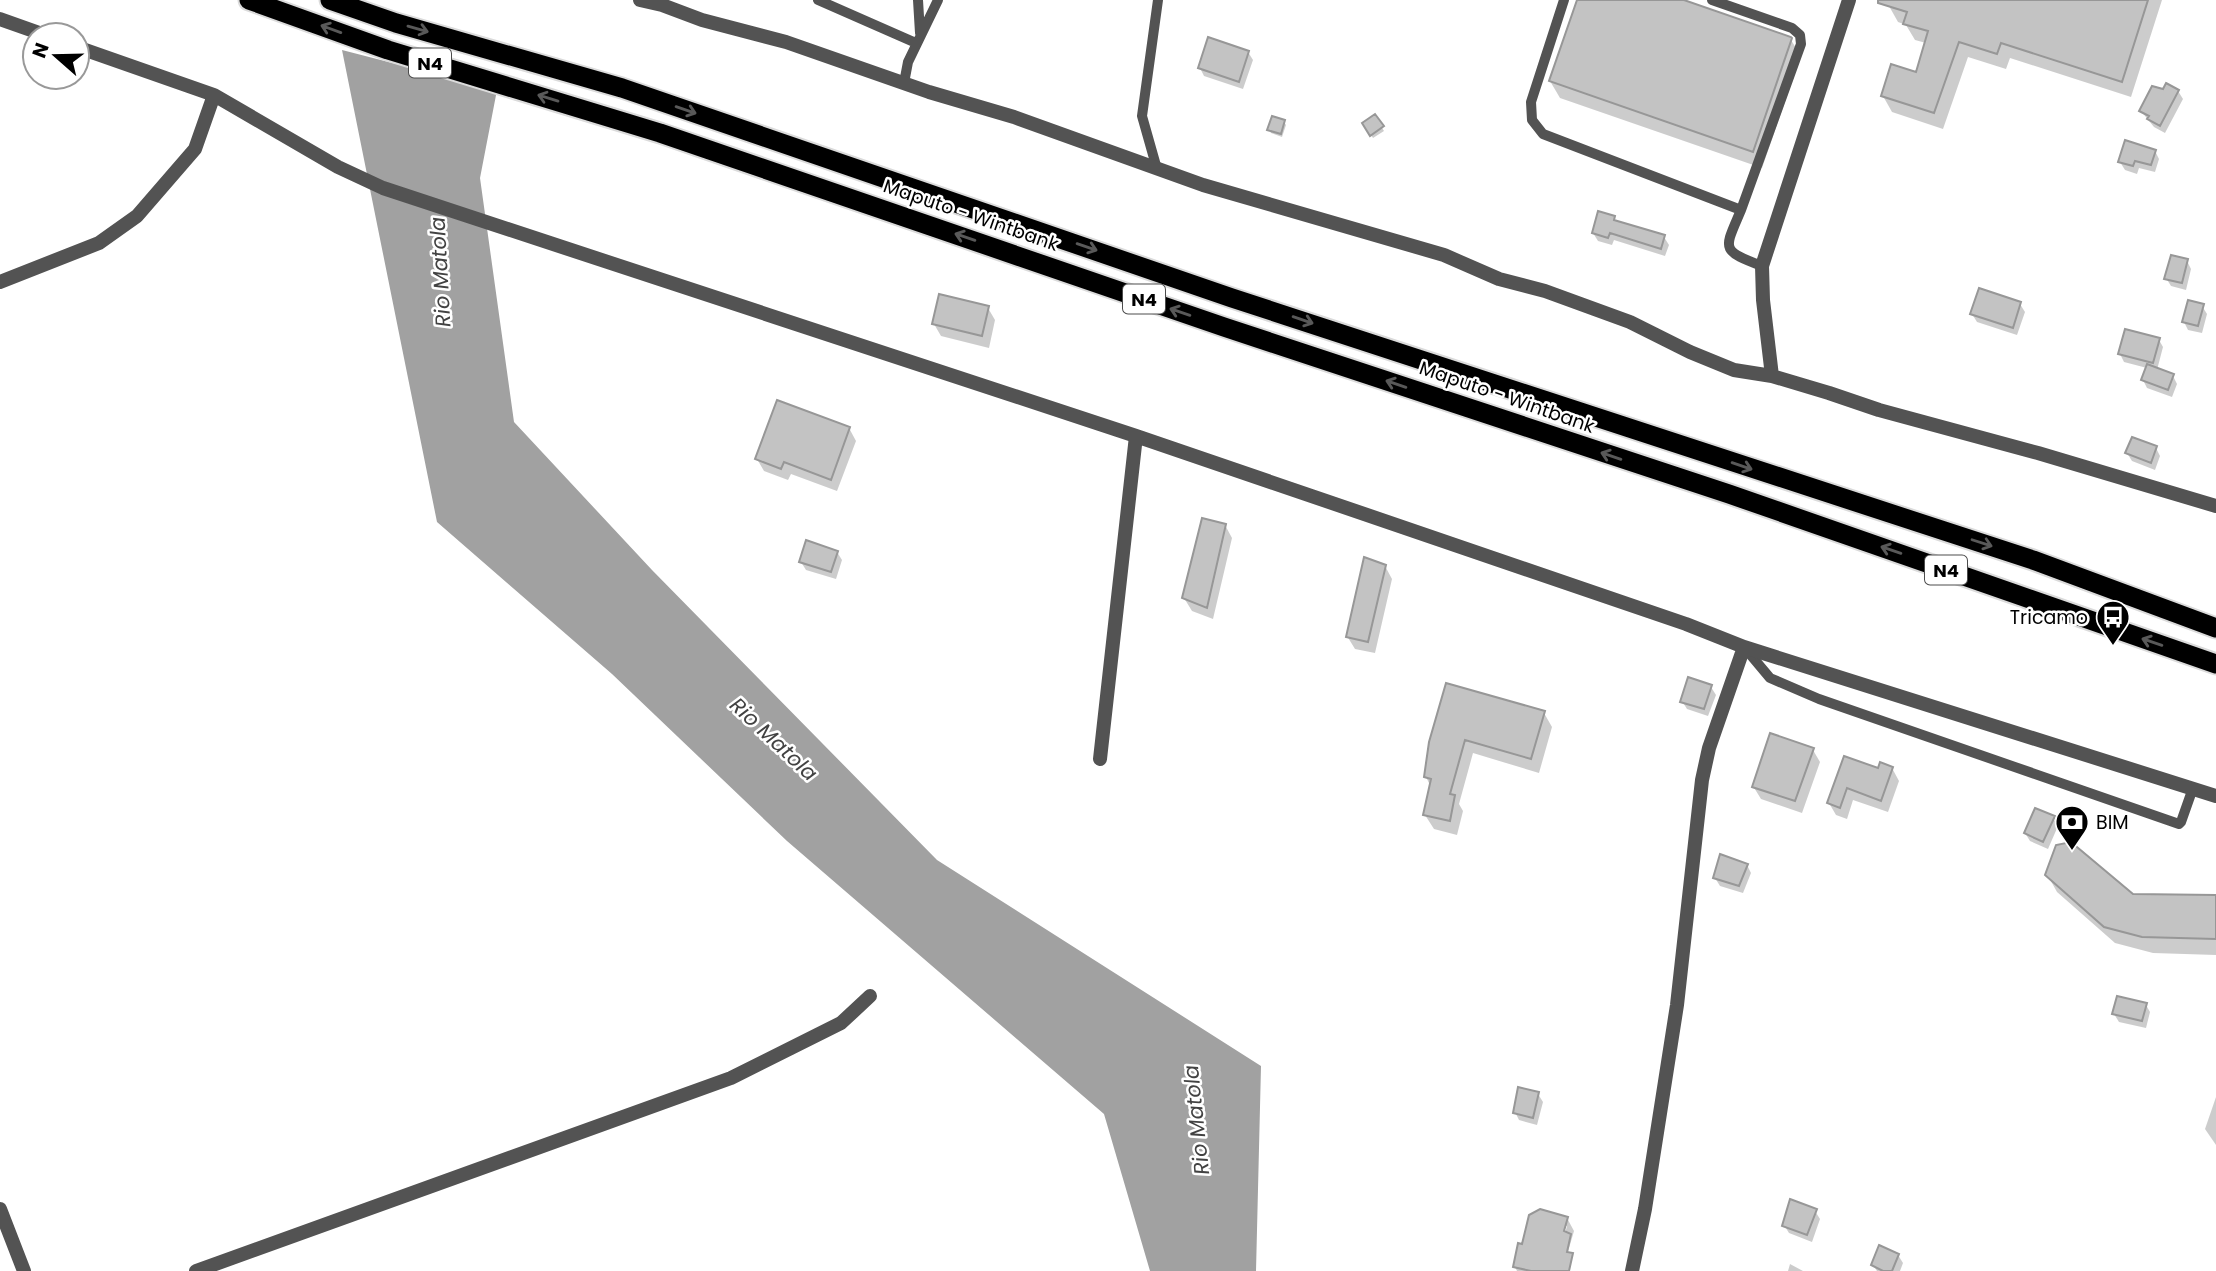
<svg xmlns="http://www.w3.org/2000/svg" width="2216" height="1271" font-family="Poppins,sans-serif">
	<rect width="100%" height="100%" fill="#fff"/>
	<path fill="#a1a1a1" d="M342,50L497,90L480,178L514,422L652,570L937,860L1261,1066L1256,1271H1150L1104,1114L787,841L612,674L437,522Z"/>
	<path fill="#0003" fill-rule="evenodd" d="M1579,0H1678L1791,40L1801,56L1762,168L1560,98L1550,81Z
		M1891,0H2162L2131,97L2010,58L2006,69L1968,57L1943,129L1892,112L1883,96L1917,74L1926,43L1915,40L1906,25L1898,22L1889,6Z
		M1248,52L1253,60L1243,89L1204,76L1200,68Z
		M2178,91L2183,99L2165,133L2154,127L2141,111Z
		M1375,116L1384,131L1373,138L1364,124Z
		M1284,122L1286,125L1282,137L1271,133L1269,129Z
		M2155,151L2159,159L2155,172L2139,168L2137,174L2125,170L2120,162Z
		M1614,217L1617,223L1664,237L1669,245L1665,256L1614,240L1612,245L1598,241L1593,233Z
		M2187,261L2191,269L2186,290L2171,286L2166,278Z
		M2020,304L2025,312L2017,335L1977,322L1972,314Z
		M2202,306L2207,314L2202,333L2188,330L2184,322Z
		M988,308L995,320L989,348L941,336L934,324Z
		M2159,340L2163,347L2157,370L2173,376L2177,384L2172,397L2147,388L2143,380L2147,368L2124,362L2120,354Z
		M849,428L856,441L837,491L791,474L788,480L764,471L757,459Z
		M2156,448L2160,456L2155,470L2132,461L2127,453Z
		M1225,525L1232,538L1213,619L1192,611L1184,598Z
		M837,552L842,560L836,579L806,570L801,562Z
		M1385,566L1392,579L1375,653L1355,649L1347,636Z
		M1711,687L1716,695L1708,716L1687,709L1682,701Z
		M1544,713L1552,727L1539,773L1473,753L1459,804L1463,811L1457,835L1434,829L1425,815L1431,787L1426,777L1431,743Z
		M1813,750L1820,762L1802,813L1761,799L1753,786Z
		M1845,758L1879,770L1892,768L1899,781L1888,812L1853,800L1847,819L1836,815L1829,803Z
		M2053,818L2058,826L2048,849L2030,841L2025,833Z
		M1747,865L1751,873L1743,893L1720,886L1715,878Z
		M2047,874L2133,896H2216V955L2153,953L2115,943L2057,892Z
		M2146,1005L2150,1012L2146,1028L2119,1022L2114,1014Z
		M1538,1094L1543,1102L1537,1125L1519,1120L1515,1112Z
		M2216,1097V1145L2205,1129Z
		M1815,1211L1820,1219L1812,1242L1789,1233L1784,1225Z
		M1567,1218L1574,1231L1567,1255L1553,1271H1517L1515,1267L1523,1247ZM1564,1226H1567L1560,1252Z
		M1898,1255L1903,1263L1900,1271H1877L1873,1265Z
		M1790,1264L1803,1271H1788Z"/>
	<path fill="#c3c3c3" stroke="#979797" stroke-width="2" d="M1577,0H1684L1791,37L1792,38L1753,152L1549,81Z
		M1878,0H2148L2122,82L2001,43L1997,54L1959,42L1934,113L1881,96L1891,64L1916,72L1928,31L1903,24L1907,12L1878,3Z
		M1208,37L1249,51L1239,82L1198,68Z
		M2166,83L2179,90L2160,126L2147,119L2149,116L2139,111L2152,86L2163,89Z
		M1375,114L1384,126L1370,136L1362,123Z
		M1272,116L1285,120L1281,134L1267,130Z
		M2125,140L2156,150L2151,165L2135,161L2133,166L2118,162Z
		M1598,211L1615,216L1614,220L1665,235L1661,249L1610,233L1608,238L1592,233Z
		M2171,255L2188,259L2182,283L2164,279Z
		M1979,288L2021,302L2013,328L1970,314Z
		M939,294L989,306L982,336L932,324Z
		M2188,300L2204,304L2198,326L2182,322Z
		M2125,329L2160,338L2153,363L2118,354Z
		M2147,364L2174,374L2168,390L2141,380Z
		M777,400L850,427L831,480L784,462L781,469L755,459Z
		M2132,437L2157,446L2151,463L2125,453Z
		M1202,518L1226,524L1207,608L1182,598Z
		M806,540L838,551L831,572L799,562Z
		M1364,557L1386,565L1368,642L1346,637Z
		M1688,677L1712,685L1704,709L1680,702Z
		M1446,683L1545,711L1531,759L1465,740L1450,794L1455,795L1450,821L1423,815L1431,779L1424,777L1429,742Z
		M1770,733L1814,748L1795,801L1752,787Z
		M1844,756L1878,768L1880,762L1893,767L1881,801L1847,788L1840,808L1827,803Z
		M2035,808L2055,816L2043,842L2024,833Z
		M2071,842L2133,894L2216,895V939L2142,937L2104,927L2045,875L2056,845Z
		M1720,854L1748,864L1739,886L1713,878Z
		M2117,996L2147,1003L2142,1021L2112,1014Z
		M1518,1087L1539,1092L1533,1118L1513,1113Z
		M1790,1199L1817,1209L1807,1235L1782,1226Z
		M1540,1209L1568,1217L1564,1231L1571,1234L1567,1252L1573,1253L1569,1271H1531L1513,1267L1518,1243L1522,1244L1529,1215Z
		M1879,1245L1899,1254L1892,1271H1883L1871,1265Z"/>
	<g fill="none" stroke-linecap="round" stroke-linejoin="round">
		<defs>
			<path id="trunk" d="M249,0L388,50L660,133L1224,327L1729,494L2216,664
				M330,0L396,23L622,88L1232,298L2033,560L2216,628"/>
		</defs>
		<use href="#trunk" stroke="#dbdbdb" stroke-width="23"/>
		<path stroke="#535353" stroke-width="10" d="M818,0L916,43
			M918,0L920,33
			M1564,0L1531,102L1532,120L1543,134L1741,210C1724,250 1720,250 1762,266
			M1712,0L1792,28L1800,35L1801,44L1741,210
			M904,83L908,62L938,0
			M1157,169L1142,116L1158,0
			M1744,647L1770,678L1819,699L2179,824L2181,822L2193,788"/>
		<path stroke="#535353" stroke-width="14" d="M640,0L662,5L702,20L786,42L929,92L1014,117L1203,185L1444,255L1499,279L1545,291L1630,322L1690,352L1734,370L1772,376L1829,393L1879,410L2038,453L2216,506
			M0,19L45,35
			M77,47L214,95L338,167L383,188L1136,436L1686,624L1744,647L1709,748L1702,780L1677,1005L1645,1209L1632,1271
			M0,282L99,243L137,216L195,149L214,95
			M1772,376L1763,300L1762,266L1849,0
			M1744,647L2216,796
			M1100,759L1136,436
			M0,1209L24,1271
			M196,1271L731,1078L841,1023L870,996"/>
		<use href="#trunk" stroke="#000" stroke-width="19"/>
	</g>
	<defs><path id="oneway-shaft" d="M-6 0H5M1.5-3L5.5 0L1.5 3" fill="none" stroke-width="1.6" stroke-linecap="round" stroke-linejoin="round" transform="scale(1.75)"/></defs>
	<g stroke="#595959">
		<use href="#oneway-shaft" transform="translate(331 29) rotate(-160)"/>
		<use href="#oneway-shaft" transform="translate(418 29) rotate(16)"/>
		<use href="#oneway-shaft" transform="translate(548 98) rotate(-163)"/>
		<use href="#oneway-shaft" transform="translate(686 110) rotate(19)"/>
		<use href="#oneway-shaft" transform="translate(965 237) rotate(-161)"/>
		<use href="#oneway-shaft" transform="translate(1087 247) rotate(19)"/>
		<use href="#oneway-shaft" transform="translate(1180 312) rotate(-161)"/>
		<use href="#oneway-shaft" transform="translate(1303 320) rotate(19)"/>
		<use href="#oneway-shaft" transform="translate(1396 384) rotate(-161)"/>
		<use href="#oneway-shaft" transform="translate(1611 456) rotate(-161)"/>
		<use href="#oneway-shaft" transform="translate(1742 466) rotate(19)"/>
		<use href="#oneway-shaft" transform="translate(1982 543) rotate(18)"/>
		<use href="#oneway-shaft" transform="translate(1891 550) rotate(-161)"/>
		<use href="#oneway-shaft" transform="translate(2152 642) rotate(-161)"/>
	</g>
	<defs>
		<symbol id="bus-pin" viewBox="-11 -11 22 30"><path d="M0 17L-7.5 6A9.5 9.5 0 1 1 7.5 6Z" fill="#000" stroke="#fff"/><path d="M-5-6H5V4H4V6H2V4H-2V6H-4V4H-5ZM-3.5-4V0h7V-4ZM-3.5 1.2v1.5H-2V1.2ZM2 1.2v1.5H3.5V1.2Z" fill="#fff"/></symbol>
		<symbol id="bank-pin" viewBox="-11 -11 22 30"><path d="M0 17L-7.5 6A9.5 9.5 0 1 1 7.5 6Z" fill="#000" stroke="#fff"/><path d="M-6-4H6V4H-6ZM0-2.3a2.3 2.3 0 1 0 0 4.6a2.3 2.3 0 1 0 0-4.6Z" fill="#fff"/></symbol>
	</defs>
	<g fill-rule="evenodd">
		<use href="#bus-pin" x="2094" y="598" width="38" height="52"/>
		<use href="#bank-pin" x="2053" y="803" width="38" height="52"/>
	</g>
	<g text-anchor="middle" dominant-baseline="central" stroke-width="5" stroke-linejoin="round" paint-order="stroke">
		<g fill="#fff" stroke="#4c4c4c" stroke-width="2">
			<rect x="409" y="48.5" width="42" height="29" rx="5"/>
			<rect x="1123" y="284.5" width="42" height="29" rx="5"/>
			<rect x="1925" y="555.5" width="42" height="29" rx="5"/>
		</g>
		<g font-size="18" font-weight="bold" fill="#000">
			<text x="430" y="63">N4</text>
			<text x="1144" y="299">N4</text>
			<text x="1946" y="570">N4</text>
		</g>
		<g font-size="19" fill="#000" stroke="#fff">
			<text transform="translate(971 215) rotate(19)">Maputo - Wintbank</text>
			<text transform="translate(1507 397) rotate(19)">Maputo - Wintbank</text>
		</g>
		<g font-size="19" fill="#000" stroke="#fff" text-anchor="end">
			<text x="2088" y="617">Tricamo</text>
			<text x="2096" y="822" text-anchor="start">BIM</text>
		</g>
		<g font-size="21" font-style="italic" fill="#424242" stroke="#fff">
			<text transform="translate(440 272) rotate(-93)">Rio Matola</text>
			<text transform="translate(774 739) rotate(43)">Rio Matola</text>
			<text transform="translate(1196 1120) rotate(-96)">Rio Matola</text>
		</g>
	</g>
	<g transform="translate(56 56) rotate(290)"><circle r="33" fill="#ffffff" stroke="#999999" stroke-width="2"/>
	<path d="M0-5L12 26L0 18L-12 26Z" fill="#000000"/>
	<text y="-10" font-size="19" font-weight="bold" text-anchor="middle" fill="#000000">N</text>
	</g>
</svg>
